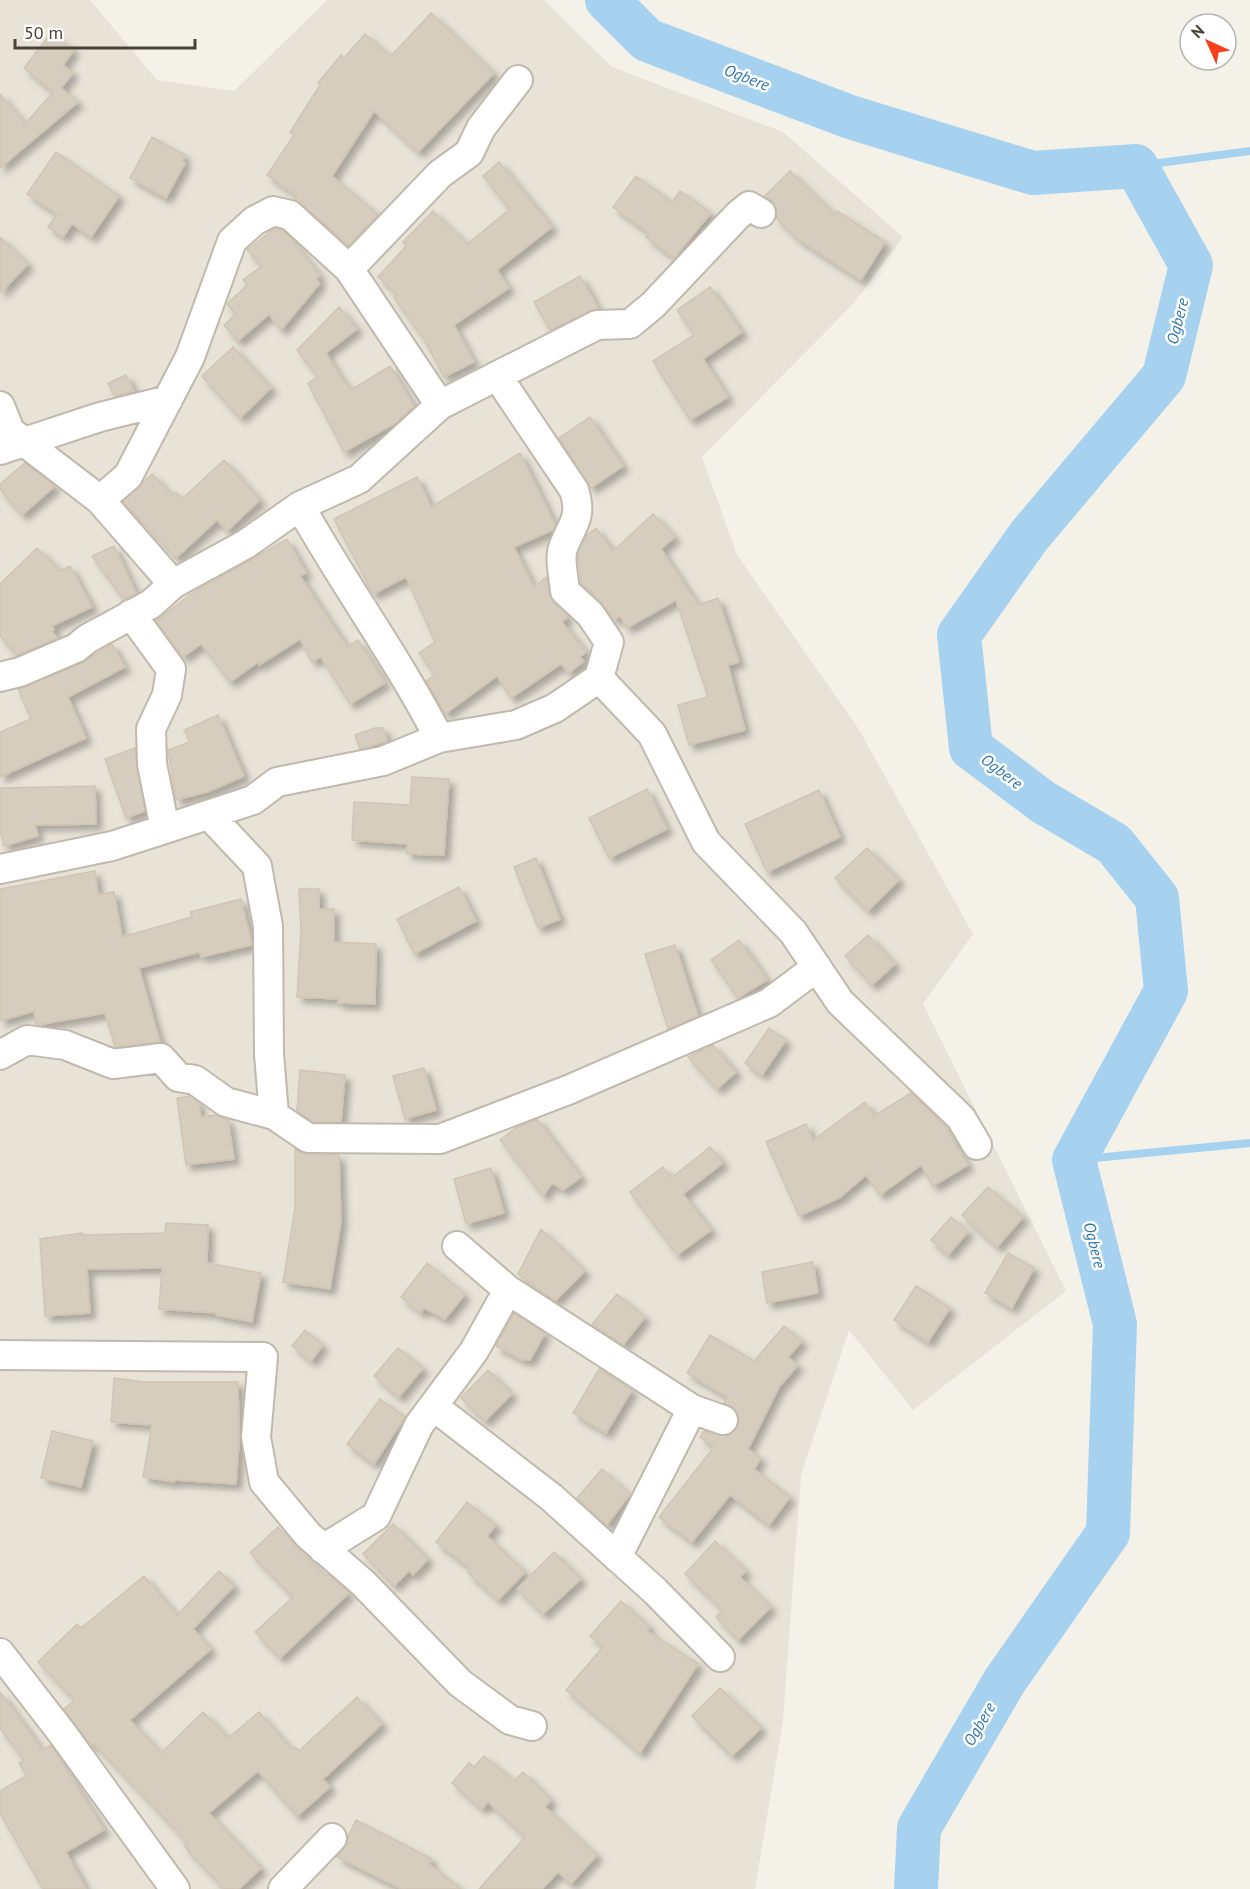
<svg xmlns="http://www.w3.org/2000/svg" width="1250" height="1889" font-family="'PT Sans',sans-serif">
	<defs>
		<filter id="shadow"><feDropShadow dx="5.5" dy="5.5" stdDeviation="3" flood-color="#0004"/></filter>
	</defs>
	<rect width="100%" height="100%" fill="#f4f1e9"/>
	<path fill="#e8e3d7" d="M0,0H90L157,80L234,91L327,0H544L612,67L783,132L903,237L853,304L702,457L737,555L858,728L973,934L923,1004L1066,1291L913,1410L849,1330L801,1475L783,1720L755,1889H0Z"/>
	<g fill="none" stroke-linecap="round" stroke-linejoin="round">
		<path stroke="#a6d2f0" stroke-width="8" d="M1136,166L1250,151
			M1074,1160L1250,1143"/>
		<path stroke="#a6d2f0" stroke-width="44" d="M607,0L647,40L850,117L1033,173L1136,166L1191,265L1164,376L1029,536L959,635L971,748L1043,802L1114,844L1157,898L1166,991L1074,1160L1115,1324L1108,1533L1004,1682L919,1828L916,1889"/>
	</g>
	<path fill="#d6cdbf" stroke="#d1c5b2" stroke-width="1.5" filter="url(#shadow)" d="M431,13L494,73L418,152L374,111L332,176L378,215L349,245L295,199L298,197L267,175L294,135L290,132L320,85L318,83L341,55L344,58L365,34L391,56Z
		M51,33L74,50L63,65L73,73L61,88L78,102L0,168V94L25,124L53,92L24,68Z
		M152,137L185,155L182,161L185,163L166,198L130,178Z
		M56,152L119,196L91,237L72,224L63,237L48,227L57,214L27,194Z
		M499,162L552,227L497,270L509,288L454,325L474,362L444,377L424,339L394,298L398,295L378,277L406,246L403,242L433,211L467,244L510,209L483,176Z
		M790,171L835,215L837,211L885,242L861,280L799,240L776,218V205L765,196Z
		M636,176L672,202L680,191L711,213L674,258L646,237L649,233L613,207Z
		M275,228L282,230L290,237L320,276L316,279L320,283L281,330L269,314L238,341L224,325L236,314L227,304L247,285L243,280L262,266L247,250Z
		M0,237L28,264L0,293Z
		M580,276L598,308L550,330L534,302Z
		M710,287L742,332L703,359L728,397L690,420L653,361L694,335L677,310Z
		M339,307L357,329L326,353L344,383L346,382L351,390L390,366L414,406L394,424L344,452L308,383L318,377L297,350Z
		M233,347L271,388L240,418L202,376Z
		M126,375L134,391L115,396L108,383Z
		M590,417L623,466L591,488L559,438Z
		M520,453L555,525L553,530L514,547L534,587L546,577L553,602L568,617L562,622L586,652L580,657L584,661L569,673L561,664L511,698L497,676L445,714L426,681L435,675L419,653L435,642L406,577L373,594L334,519L417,477L431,507Z
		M224,460L260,500L227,531L217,520L176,558L123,502L152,474L172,495L176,492L182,499Z
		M25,463L55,486L22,515L0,489V484Z
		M653,514L675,537L661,549L698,605L718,598L739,662L728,665L745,730L689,745L678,705L708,697L676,600L627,628L620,616L614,620L594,594L581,583L578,555L587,535L596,528L613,551Z
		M287,539L306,573L300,576L347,647L358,640L385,683L350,704L321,657L312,662L300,639L259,665L258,662L230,682L201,644L183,657L156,621L191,594Z
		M114,546L136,593L124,600L92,556Z
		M37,548L60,571L70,566L92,607L52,626L54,629L52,632L58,638L17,655L0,636V584Z
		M112,644L125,667L68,697L86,738L0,777V732L31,719L18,689L82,663Z
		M218,715L244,776L210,791L176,800L168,750L190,742L184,730Z
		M375,728H383L387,741L360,749L355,735Z
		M135,748L145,811L126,818L105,759Z
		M412,777L449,779L444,855L407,854V844L352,840L354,802L410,805Z
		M95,786L96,824L35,825L38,836L4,846L0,831V788Z
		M647,789L667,829L609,858L589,818Z
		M819,790L840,837L767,872L745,824Z
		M867,848L899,880L868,911L835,878Z
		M536,858L560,919L538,928L514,867Z
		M95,871L98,895L114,892L122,937L192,917L190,912L241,899L252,945L201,957L200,952L139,968L160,1042L115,1047L105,1013L38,1025L36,1024L34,1011L0,1021V889Z
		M459,887L476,921L414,954L397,919Z
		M299,889H319V909H334V942L376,944L375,1004L338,1003L339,999L297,997L301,931Z
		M868,935L895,964L872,985L845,956Z
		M739,940L767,980L738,998L711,960Z
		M675,945L698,1016L668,1029L645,954Z
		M769,1028L786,1040L762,1075L745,1063Z
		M713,1045L736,1072L717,1089L688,1057Z
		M424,1068L436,1110L405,1119L393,1076Z
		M300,1070L345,1075L341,1122H313L297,1111Z
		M911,1093L944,1125L968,1165L933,1186L921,1165L880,1195L866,1175L839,1198L799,1216L766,1142L806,1124L813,1140L865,1102L874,1116Z
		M189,1096L198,1102L201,1117L216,1115L228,1120L234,1159L186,1165L177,1098Z
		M537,1119L581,1177L563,1190L552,1183L543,1196L500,1140L516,1128Z
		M710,1147L723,1163L683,1194L711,1230L677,1255L630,1192L663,1167L671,1178Z
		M295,1149L308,1155H339L341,1221L330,1289L283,1282L295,1208Z
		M491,1168L504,1213L466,1224L454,1179Z
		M988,1187L1023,1217L997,1247L962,1215Z
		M951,1217L968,1232L948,1255L931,1240Z
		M166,1223L208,1225L207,1263L261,1273L252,1322L216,1315L217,1313L159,1309L162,1268L87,1269L90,1313L45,1316L40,1239L82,1233V1235L165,1233Z
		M541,1229L585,1271L555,1301L518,1274Z
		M1008,1253L1034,1268L1012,1308L985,1293Z
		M813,1262L818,1293L767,1303L762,1272Z
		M427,1263L465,1294L445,1319L424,1308L421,1313L401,1297Z
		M916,1286L950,1308L928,1342L894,1320Z
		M617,1294L645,1317L623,1345L592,1324Z
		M514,1313L545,1333L530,1360H523L496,1346Z
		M784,1326L802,1341L788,1357L798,1365L779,1387L748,1449L761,1458L754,1469L790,1497L769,1525L730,1495L692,1542L659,1517L714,1447L700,1437L704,1431L727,1436L738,1426L739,1418L735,1409L724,1403L728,1397L687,1373L710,1335L754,1361Z
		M305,1330L323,1345L311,1361L292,1346Z
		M398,1348L423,1368L399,1397L374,1376Z
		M599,1369L632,1390L606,1433L573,1413Z
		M488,1370L512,1394L485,1421L461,1398Z
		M114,1378L144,1382H238L239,1443L236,1484L175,1480L174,1482L143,1477L152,1425L111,1422Z
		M380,1399L405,1417L374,1464L347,1444Z
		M52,1431L93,1441L81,1487L41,1478Z
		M602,1469L630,1494L607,1525L577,1498Z
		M467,1502L496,1525L487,1536L525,1572L498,1600L468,1573L471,1569L436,1542Z
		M393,1524L428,1559L413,1575L409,1571L394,1586L363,1554Z
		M278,1527L325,1576L328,1574L349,1593L280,1658L255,1632L293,1597L250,1553Z
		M715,1541L746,1571L740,1577L771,1607L738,1640L716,1617L723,1610L685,1574Z
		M554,1552L581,1579L543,1614L517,1589Z
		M219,1571L234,1586L193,1629L211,1649L130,1720L161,1753L203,1712L228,1738L259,1712L292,1750L295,1747L299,1751L357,1697L382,1724L323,1779L330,1787L297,1816L258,1771L209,1813L261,1868L239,1889H224L184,1846L188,1843L94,1744L91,1746L64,1709L75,1700L38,1662L77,1624L81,1628L144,1576L177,1615Z
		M621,1601L650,1627L647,1631L698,1664L640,1753L566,1690L603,1647L590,1636Z
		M720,1688L761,1728L732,1756L692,1716Z
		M0,1692L42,1750L51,1745L104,1830L66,1852L86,1889H43L0,1813V1791L26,1776L19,1763L24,1761L0,1728Z
		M484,1756L514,1781L523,1772L551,1800L545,1807L597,1855L571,1884L558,1872L542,1889H479L525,1837L488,1802L482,1809L452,1783L469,1763L474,1767Z
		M356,1820L432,1859L429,1864L461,1889H402L337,1857L348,1842V1836Z"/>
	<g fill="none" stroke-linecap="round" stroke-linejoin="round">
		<defs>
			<path id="minor" d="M349,269L440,174L469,153L481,128L518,80
				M0,406L10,431L100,500L173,584
				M0,450L100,417L168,400
				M100,500L128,476L190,357L232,241L254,221L273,211L290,215L349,269L440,405
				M300,506C344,585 398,658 439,738
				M131,614L171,669L167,695L151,729L152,764L165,829
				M0,677L20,672L76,648L87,639L151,604L173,584L246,544L300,506L359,479L440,405L597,325L630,324L653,305L738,215L749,206L761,213
				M599,678L652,734L706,842L793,932L840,1002L961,1118L977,1145
				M209,815L257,866L260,883L268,926L269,1054L274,1115
				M0,869L112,846L165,829L253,800L277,782L383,761L439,738L516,725L555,708L599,678L609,642L590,614L565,591C564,578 559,559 563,548C572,523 583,519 574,490L498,377
				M0,1055L27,1040L65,1045L113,1064L161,1058L178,1077L195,1080L226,1102L274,1115L308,1138L440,1139L568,1090L769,1003L817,967
				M457,1246L508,1290L692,1409L723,1420
				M0,1355L263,1357L256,1437L264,1482L308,1535L363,1583L460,1683L510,1720L532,1726
				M433,1406L551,1497L655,1591L720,1657
				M323,1549L376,1516L419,1425L474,1351L508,1290
				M617,1557L692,1409
				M0,1653L62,1733L175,1889
				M283,1889L332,1838"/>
		</defs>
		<use href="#minor" stroke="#c0b9ac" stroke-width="32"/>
		<use href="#minor" stroke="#fff" stroke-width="28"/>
	</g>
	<g text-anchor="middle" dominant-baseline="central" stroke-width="5" stroke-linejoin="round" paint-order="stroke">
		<g font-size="16" font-style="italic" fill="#2e77ad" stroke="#fff">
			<text transform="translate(747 77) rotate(21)">Ogbere</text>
			<text transform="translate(1177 321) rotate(-76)">Ogbere</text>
			<text transform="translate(1002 771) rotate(37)">Ogbere</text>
			<text transform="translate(1095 1245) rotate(76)">Ogbere</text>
			<text transform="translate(979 1724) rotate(-60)">Ogbere</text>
		</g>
	</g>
	<g transform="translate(1208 42) rotate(315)"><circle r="28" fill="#ffffff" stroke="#b6b3af" stroke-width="1.5"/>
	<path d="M0-4.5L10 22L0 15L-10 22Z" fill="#f93e1c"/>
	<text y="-9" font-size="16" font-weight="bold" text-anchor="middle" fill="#484237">N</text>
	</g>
	<path d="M15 39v9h180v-9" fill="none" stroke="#484237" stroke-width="3"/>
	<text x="24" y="39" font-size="18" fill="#484237" stroke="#ffffff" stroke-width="4.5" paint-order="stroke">50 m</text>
</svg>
